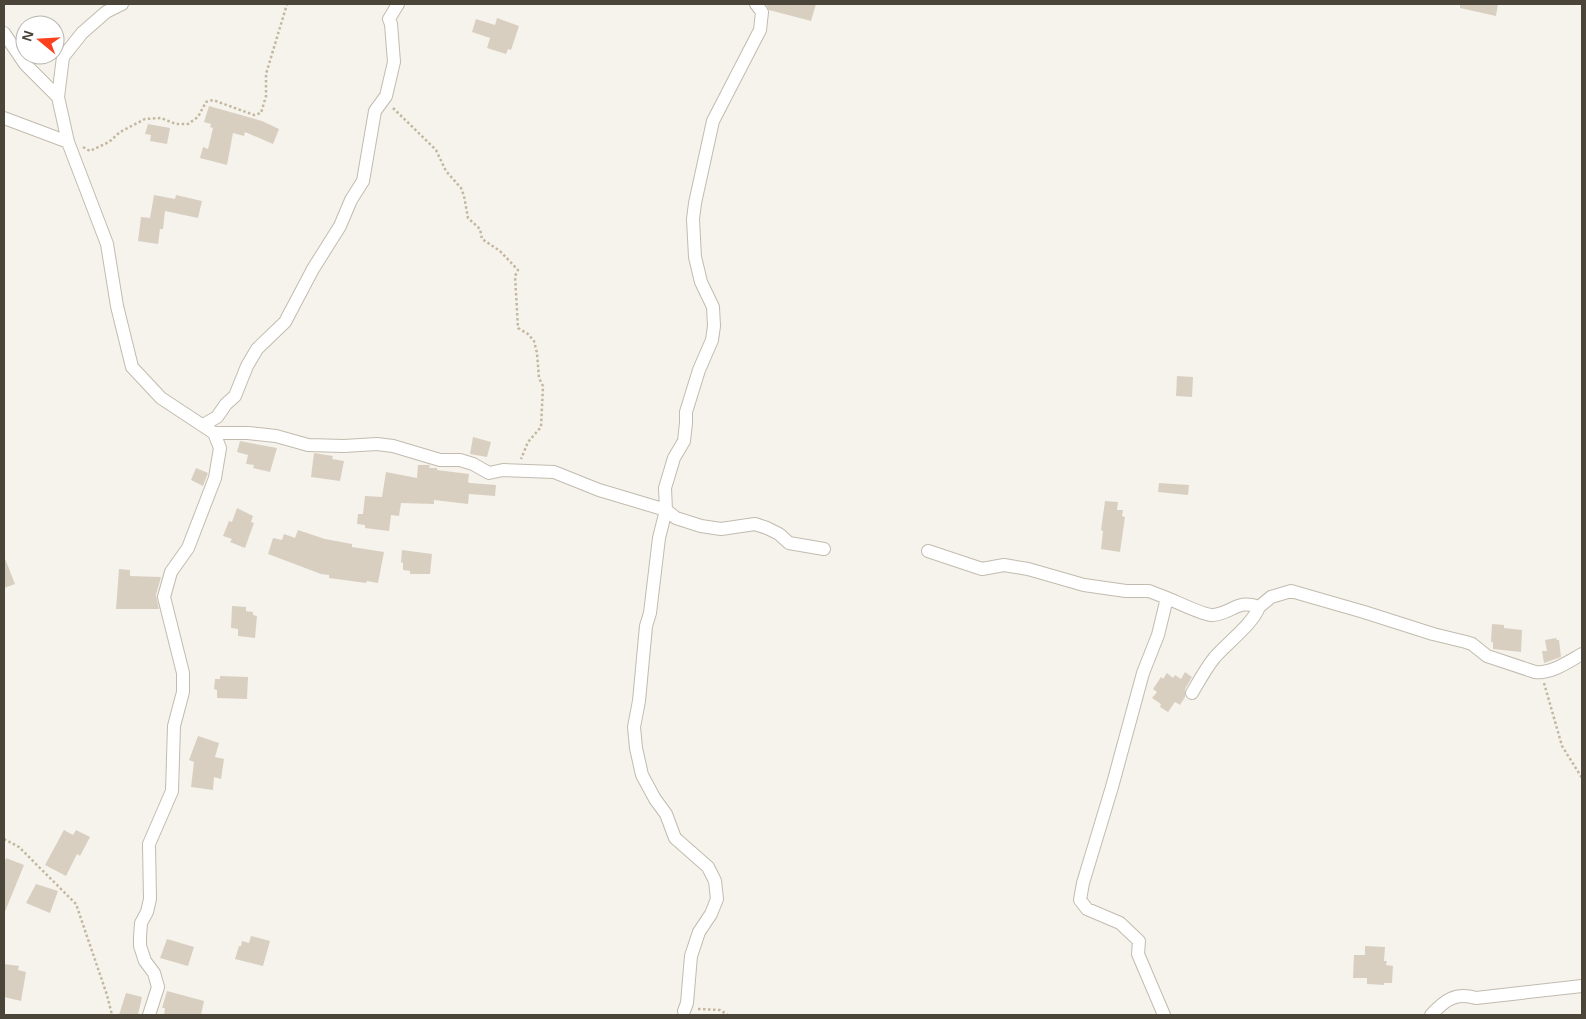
<svg xmlns="http://www.w3.org/2000/svg" width="1586" height="1019" font-family="Arial,sans-serif">
	<rect width="100%" height="100%" fill="#f6f3ec"/>
	<path fill="#d8cfc1" d="M766,4H816L811,21L769,10Z
		M1460,4H1498L1496,16L1460,8Z
		M497,18L519,26L511,50L508,49L506,54L487,48L490,38L472,32L476,19L495,25Z
		M209,106L262,121L279,129L273,144L245,132L244,136L233,133L227,165L200,158L203,147L208,149L213,128L210,127L211,124L204,122Z
		M148,124L170,128L167,144L150,141L151,135L145,134Z
		M154,195L175,199L176,195L202,201L198,218L165,211L163,229H160L158,244L138,241L141,217L150,218Z
		M1177,376L1193,377L1192,397L1176,396Z
		M473,437L491,442L487,457L470,454Z
		M240,441L277,448L270,472L253,468L254,465L246,464L248,455L237,452Z
		M314,453L333,456L332,459L344,461L340,481L311,477Z
		M418,465H430L429,468H437V470L469,474L468,482L470,483L496,485L495,496L469,494L468,504L434,500V504L401,503L399,516L391,515L389,531L365,528V525L357,524L358,514H363L365,496L382,497L386,472L417,478Z
		M196,468L208,473L203,486L191,480Z
		M1159,483L1189,485L1188,495L1158,492Z
		M1105,501L1118,502L1117,510H1123L1122,516L1125,517L1120,552L1101,549L1103,531L1101,530Z
		M237,508L253,516L251,522L254,523L245,548L230,542L232,539L223,536L229,521L232,522Z
		M298,530L325,539L352,544V547L384,552L378,583L367,581L366,583L329,578V575L321,574L268,554L273,538L282,540L284,534L295,538Z
		M402,550L432,554L430,574H410V571L403,570V563L401,562Z
		M4,556L15,584L4,588Z
		M119,569L130,570V576L161,577L156,595L159,609H116Z
		M232,606L246,607V611L253,612V615L257,616L255,638L238,636V629L231,628Z
		M1492,624L1504,625V628L1522,630L1521,652L1493,649V642H1491Z
		M1556,638L1557,640H1559L1561,657L1544,663L1542,651H1547L1545,640Z
		M1185,672L1192,677L1185,689V697L1180,705L1175,702L1168,712L1160,707L1161,704L1152,698L1157,692L1153,689L1161,677L1163,679L1167,673L1173,678L1175,675L1181,679Z
		M220,676L248,677L247,699L217,698V690L214,689L215,679H220Z
		M198,736L219,743L215,757L224,759L221,779L214,777L213,790L191,787L194,762L189,760Z
		M64,830L73,835L76,830L90,837L80,856L77,854L66,876L45,865Z
		M6,858L24,865L4,914V864Z
		M36,884L58,891L50,913L26,903Z
		M251,936L270,941L263,966L235,959L239,946H241L242,941L249,943Z
		M167,939L194,947L188,966L160,958Z
		M1365,946L1385,947L1384,961H1387L1386,965L1393,966L1392,983H1384V985L1367,984V978H1353L1354,955H1365Z
		M4,964L19,966L18,970L26,972L21,1001L4,997Z
		M167,991L204,1001L201,1015H164L165,1008H162Z
		M126,993L142,997L138,1015H119Z"/>
	<g fill="none" stroke-linecap="round" stroke-linejoin="round">
		<defs>
			<path id="minor" d="M4,33L25,64L58,97L68,142L107,244L117,306L132,367L161,398L214,433L220,448L215,478L188,548L171,572L164,597L183,673V692L174,726L172,791L149,844L150,899L147,912L141,923L140,937V946L145,961L154,973L158,987L149,1015
				M58,97L63,57L82,33L106,12L122,4
				M4,118L68,142
				M203,425L217,417L226,404L235,396L247,366L257,349L285,322L313,269L340,226L351,200L363,181L375,111L386,96L394,62L391,24L389,19L398,4
				M214,433H248L276,436L308,445L344,446L377,444L393,446L440,460H460L473,464L489,473L503,470L554,472L599,490L666,510L676,518L701,526L721,529L755,524L767,528L779,534L789,543L824,549
				M928,551L982,569L1004,565L1028,569L1084,585L1126,591H1149L1167,598
				M1259,607L1271,597L1291,591L1364,612L1433,634L1466,642L1472,644L1487,656L1535,672C1551,674 1568,662 1582,654
				M684,1011L687,1003L691,956L699,932L711,914L717,899L715,881L708,867L675,838L666,814L655,799L642,775L636,748L634,727L639,701L646,626L650,613L659,538L666,510L665,488L674,458L684,441L686,423V412L699,370L712,340L714,326L713,307L701,282L695,257L693,219L695,203L713,121L760,30L762,12L756,4
				M1164,1015L1138,954L1139,941L1120,923L1087,909L1080,900L1083,883L1112,787L1143,673L1158,635L1167,598C1177,602 1201,614 1211,615C1231,615 1237,598 1259,607C1252,625 1228,642 1215,657C1206,668 1199,681 1192,693
				M1431,1015C1445,1000 1455,992 1476,998L1582,986"/>
		</defs>
		<use href="#minor" stroke="#c2bbae" stroke-width="14"/>
		<path stroke="#c4b79f" stroke-width="2.5" stroke-dasharray="2.5 2.5" stroke-linecap="butt" d="M393,108L436,150L446,171L461,188L464,196L468,218L480,229L482,239L500,251L518,270L515,276L518,328L528,334L534,341L537,353L539,378L543,386L541,427L528,442L521,459
			M83,147L90,151L109,142L120,132L145,119L161,118L176,124H188L198,117L206,102L213,100L254,115L261,113L266,96V74L287,4
			M1544,683L1562,746L1582,778
			M4,839L19,847L76,904L107,995L112,1015
			M698,1009L720,1010L728,1015"/>
		<use href="#minor" stroke="#fff" stroke-width="12"/>
	</g>
	<rect width="1586" height="1019" fill="none" stroke="#4b4439" stroke-width="10"/>
	<g transform="translate(40 40) rotate(288)"><circle r="24" fill="#ffffff" stroke="#b7b4b0"/>
	<path d="M0-4L9 19L0 12L-9 19Z" fill="#fc3f1d"/>
	<text y="-8" font-size="14" font-weight="bold" text-anchor="middle" fill="#4b4439">N</text>
	</g>
</svg>
